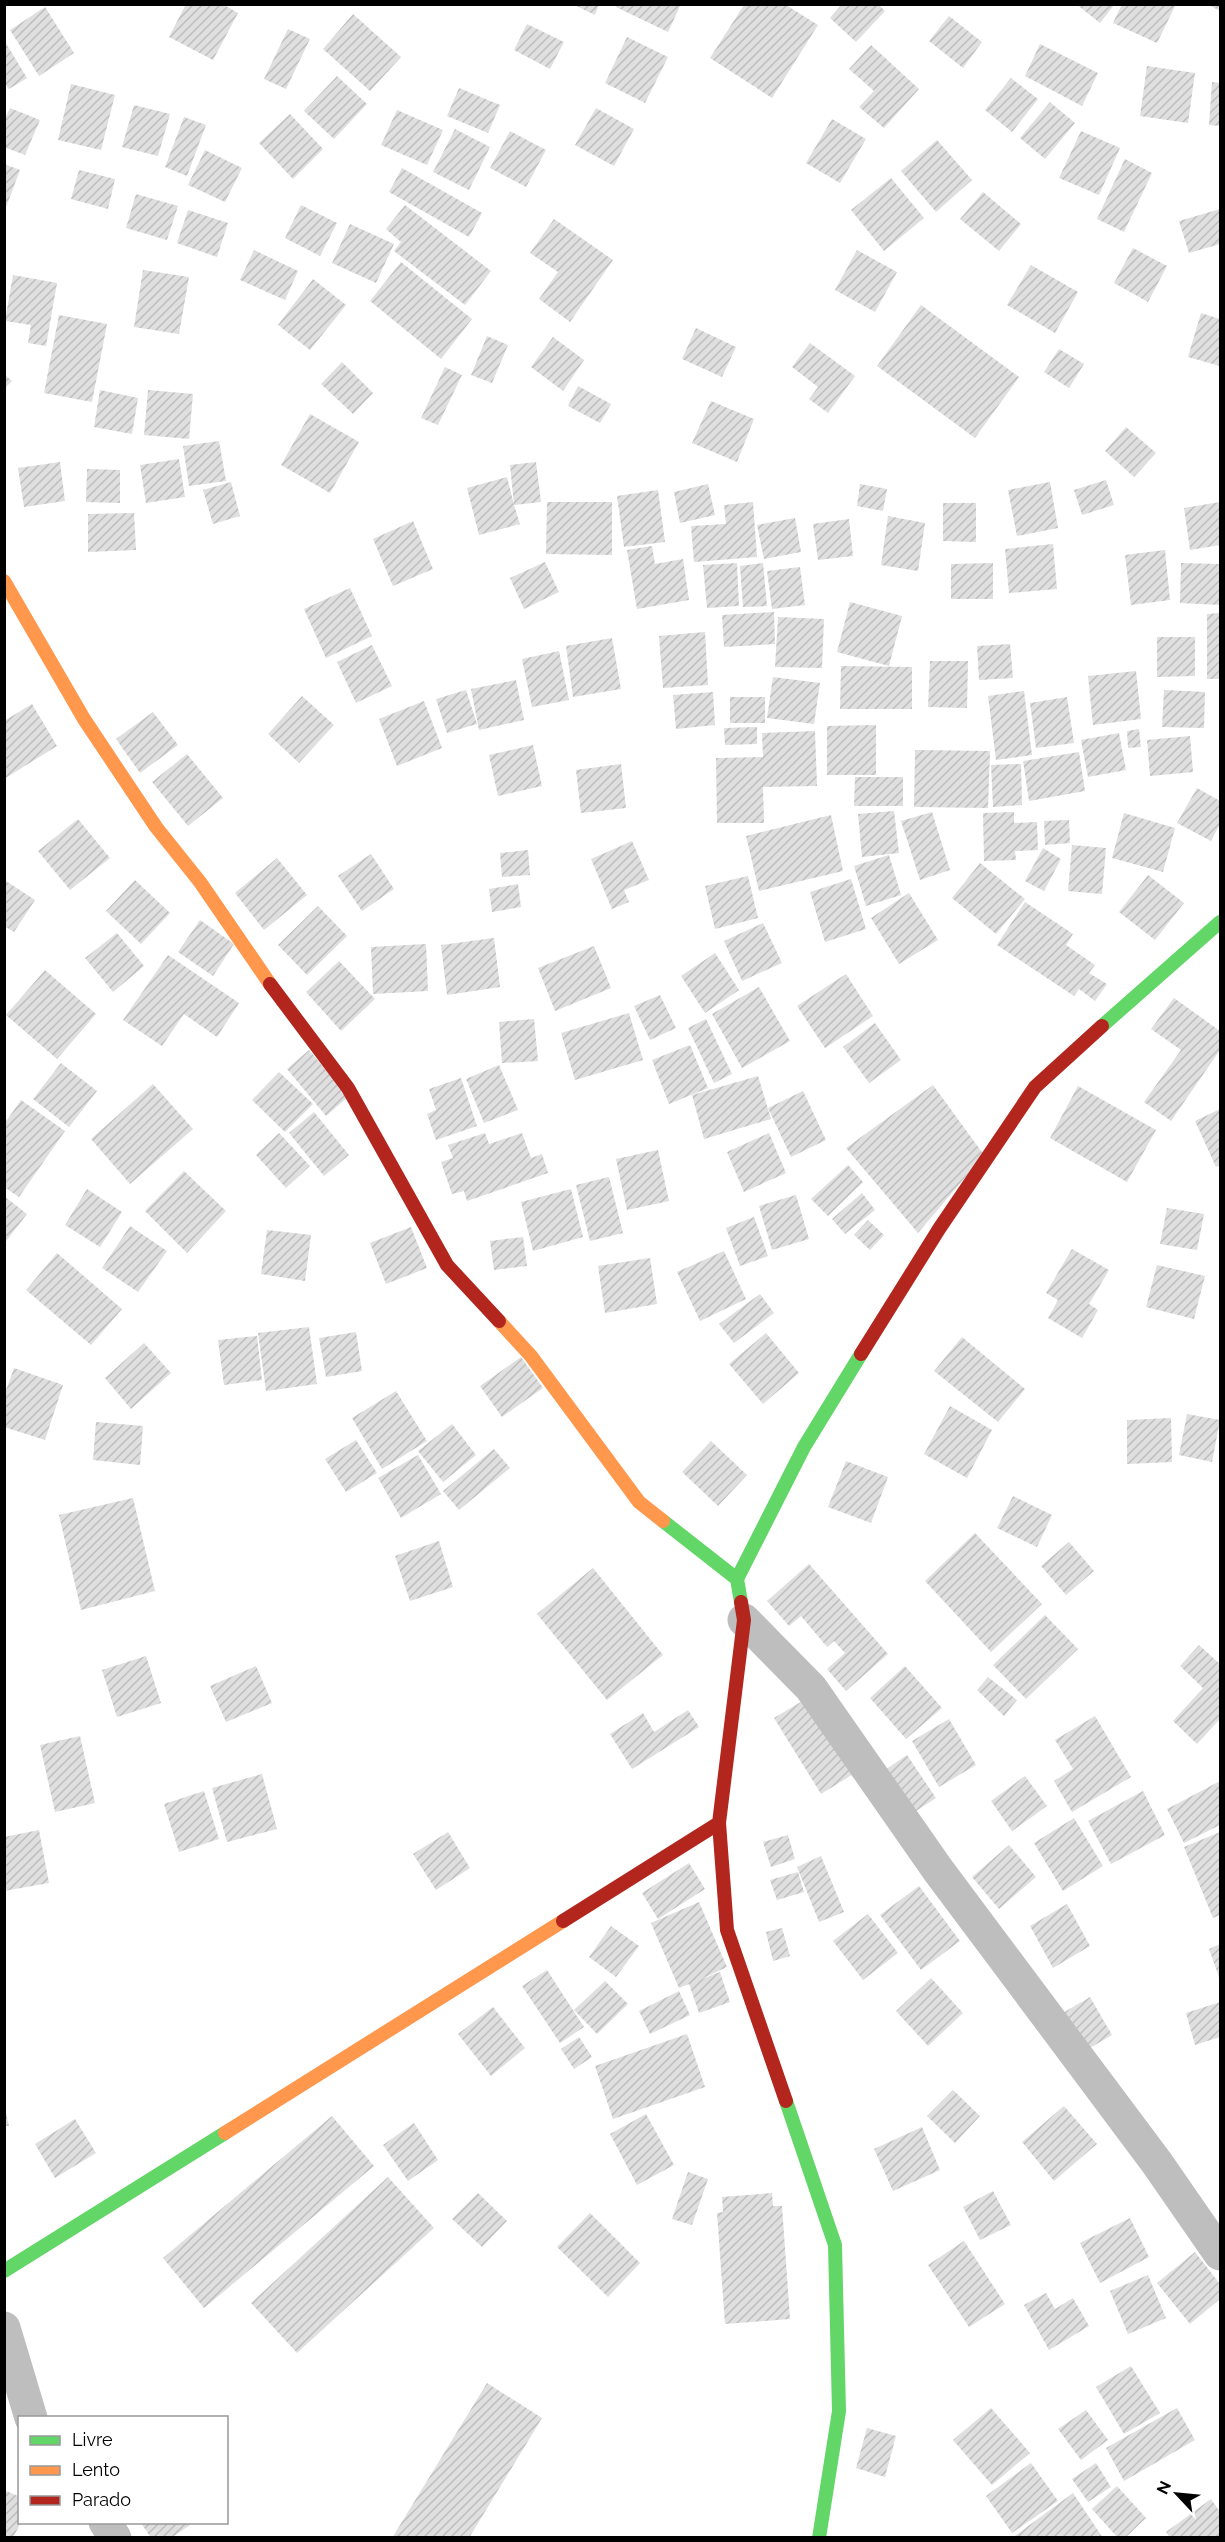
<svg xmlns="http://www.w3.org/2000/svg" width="1225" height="2542" font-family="Raleway,sans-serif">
	<defs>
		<pattern id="building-hatch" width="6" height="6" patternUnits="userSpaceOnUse" patternTransform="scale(1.5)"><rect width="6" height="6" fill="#dfdfdf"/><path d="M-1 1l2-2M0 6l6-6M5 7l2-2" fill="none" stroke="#bebebe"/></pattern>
	</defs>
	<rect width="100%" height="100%" fill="#fff"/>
	<path fill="url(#building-hatch)" d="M186,4H222L238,13L213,60L169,37Z
		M572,4H599L595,15Z
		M617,4H681L668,32L616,7Z
		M842,4H878L885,11L856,42L830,18Z
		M1076,4H1115L1100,23Z
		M1122,4H1176L1157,43L1113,23Z
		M1207,4H1220V11Z
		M744,5H786L818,25L772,98L710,58Z
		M45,7L74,53L39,76L10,30Z
		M353,14L401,57L370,91L323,49Z
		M949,16L982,42L963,68L929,41Z
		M527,24L564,42L550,69L514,50Z
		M288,29L310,39L286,89L264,79Z
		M627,37L668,57L645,103L605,83Z
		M4,40L27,78L9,89L4,82Z
		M1040,44L1098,73L1082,106L1025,76Z
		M871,45L919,89L884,128L859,107L874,91L849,69Z
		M1147,66L1195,73L1188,123L1140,116Z
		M337,76L367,104L334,139L304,111Z
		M1011,78L1038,99L1012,132L985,110Z
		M1212,82L1220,83V126L1209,125Z
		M71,84L115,95L101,150L58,140Z
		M459,88L500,105L488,133L447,116Z
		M1050,102L1075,123L1045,159L1020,138Z
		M134,105L170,114L158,156L122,147Z
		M10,108L40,120L25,155L4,147V121Z
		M596,108L634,129L614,166L575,145Z
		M397,110L443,130L427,165L381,145Z
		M290,114L323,149L293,179L259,143Z
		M184,117L206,125L187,176L165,167Z
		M832,119L866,139L840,183L806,163Z
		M455,129L490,147L469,190L433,172Z
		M510,131L546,150L526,187L490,168Z
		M1081,131L1120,148L1099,195L1059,178Z
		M937,140L972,180L936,212L901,171Z
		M205,150L242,168L225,202L188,185Z
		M1125,159L1152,173L1124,232L1097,219Z
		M4,164L20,170L5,210H4Z
		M402,168L482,213L469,237L389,192Z
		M79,170L115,179L108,209L71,199Z
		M891,178L924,218L884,251L851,210Z
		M983,192L1021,224L999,251L960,219Z
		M136,194L178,206L167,240L126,228Z
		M301,205L337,223L320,256L285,238Z
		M405,205L491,271L465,305L394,251L401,242L386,229Z
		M1220,209V244L1189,253L1179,221Z
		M188,210L228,223L217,257L177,243Z
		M554,219L613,260L570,322L539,299L558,272L530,253Z
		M350,224L394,244L376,283L332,263Z
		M1133,248L1167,266L1148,302L1114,283Z
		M254,250L298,271L285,300L240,280Z
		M857,250L897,272L875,312L835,290Z
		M401,262L472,319L441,359L370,301Z
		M1031,265L1078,292L1055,333L1007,305Z
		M143,270L189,277L179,334L134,327Z
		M13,275L57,283L46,346L28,343L31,325L5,321Z
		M313,279L346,305L310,350L278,325Z
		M921,305L1019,377L975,438L877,366Z
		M1201,313L1220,319V366L1188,357Z
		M59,315L107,324L92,402L44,393Z
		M696,328L736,347L722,377L682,359Z
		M487,336L508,345L492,383L471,375Z
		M553,337L584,360L563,391L531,367Z
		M810,343L855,376L828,413L809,399L818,387L792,367Z
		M1059,349L1084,364L1069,388L1044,372Z
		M342,362L373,393L353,414L321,384Z
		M445,367L462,375L438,425L421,418Z
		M4,374L12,381L4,389Z
		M578,386L611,404L600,423L568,406Z
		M100,390L138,398L132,434L94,427Z
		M148,390L193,394L189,439L144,435Z
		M711,401L754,419L737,462L692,443Z
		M310,414L359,442L330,493L281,465Z
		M1126,427L1156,453L1134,477L1105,451Z
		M219,441L226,481L189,486L183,446Z
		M179,459L185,497L146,503L140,465Z
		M60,462L65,501L24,507L18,468Z
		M536,462L541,502L514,505L520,524L479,535L467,488L507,477L514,505L510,465Z
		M87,469L120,470V503L86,502Z
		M1106,480L1114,505L1082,515L1074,490Z
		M231,482L240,516L213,524L203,490Z
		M1050,482L1058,528L1017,536L1008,490Z
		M708,484L715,515L680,523L674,492Z
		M860,484L887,489L883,511L857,506Z
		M658,490L665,542L624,547L617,496Z
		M547,502H612V555L546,554Z
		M753,502L757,557L694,562L691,526L726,524L724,505Z
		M1220,502V545L1190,550L1184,508Z
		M943,503H976V542L943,541Z
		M134,513L136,550L88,552V514Z
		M888,516L925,523L918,571L881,565Z
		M795,518L801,552L764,559L757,525Z
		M849,519L853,556L818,560L813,524Z
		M413,521L433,569L393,586L373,539Z
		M1053,544L1057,589L1009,593L1005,549Z
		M652,546L655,564L683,559L689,600L637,609L627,550Z
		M1165,550L1170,600L1131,605L1125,555Z
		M545,562L559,592L524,609L510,578Z
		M737,563L739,606L707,608L703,565Z
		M763,563L767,606L743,607L740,566Z
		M993,563V599H951V564Z
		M1181,563L1220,564V605L1180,603Z
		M800,567L805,605L772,609L767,571Z
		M350,588L372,636L326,658L304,609Z
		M850,602L902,616L889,666L837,652Z
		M774,612L775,644L724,647L722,615Z
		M1220,613V679H1207V614Z
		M778,617L824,619L822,668L775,667Z
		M705,632L708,685L663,688L659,636Z
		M1157,637H1195V676L1157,677Z
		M612,638L621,689L573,697L566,646Z
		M1010,644L1013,678L979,680L977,646Z
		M372,645L392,686L356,703L337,662Z
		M559,651L569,700L532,707L522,659Z
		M930,661H968L967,708L928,707Z
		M841,666L912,667V709H840Z
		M1136,671L1141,719L1093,725L1088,676Z
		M773,677L820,683L814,724L767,718Z
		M516,680L524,720L479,730L471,689Z
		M466,690L477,724L447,733L436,699Z
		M1164,690L1205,692L1204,728L1162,727Z
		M1024,691L1032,755L996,760L988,696Z
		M713,692L715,725L676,729L673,695Z
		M302,696L334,725L299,763L268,734Z
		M730,697H765V723H730Z
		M1067,697L1074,743L1036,748L1030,703Z
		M424,701L442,748L397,766L379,719Z
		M32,704L57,746L4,779V721Z
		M153,712L178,745L140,773L116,739Z
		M876,725V775H827V726Z
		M757,727V744L725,745L724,728Z
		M1139,729L1141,747L1128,748L1127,731Z
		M815,731L817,786L763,787L764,823H717L716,758L763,757L762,733Z
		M1119,733L1126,770L1088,777L1081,740Z
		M1190,736L1193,772L1150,776L1147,740Z
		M533,745L542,786L498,796L489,755Z
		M915,750L990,751L988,808L914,807Z
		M1079,752L1085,791L1029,801L1023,761Z
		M187,754L223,798L188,826L152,782Z
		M621,764L626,808L581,813L576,770Z
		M1021,764L1022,805L993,807L991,765Z
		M855,777H903V806H854Z
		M1197,788L1220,801V824L1211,841L1177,823Z
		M894,811L899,853L862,857L858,814Z
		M932,812L950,870L920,880L901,821Z
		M1014,812V823L1037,822L1038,850L1015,851L1016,860L984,861L983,813Z
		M1124,813L1175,828L1163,872L1112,858Z
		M831,815L843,871L759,891L746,836Z
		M78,819L110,858L70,890L38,851Z
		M1069,820L1070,843L1045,845L1044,821Z
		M632,841L649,880L624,890L629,902L612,909L591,859Z
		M1072,845L1106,848L1102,894L1068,891Z
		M1043,848L1061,859L1044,891L1025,881Z
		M528,850L530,875L502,877L500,853Z
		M371,854L394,889L362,911L338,876Z
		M889,855L901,895L866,906L854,866Z
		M277,858L307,895L264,930L235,893Z
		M980,863L1025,899L996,934L952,898Z
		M1148,875L1184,903L1155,940L1119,912Z
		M748,876L758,918L715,929L705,886Z
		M851,879L866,929L825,942L810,892Z
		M135,880L170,913L141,944L106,911Z
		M6,881L35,900L14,932L4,926Z
		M518,884L521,907L492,912L489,889Z
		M909,893L938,940L899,964L871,918Z
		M1025,902L1073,934L1066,945L1095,965L1089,973L1107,984L1095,1001L1079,989L1074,996L997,945Z
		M318,906L347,936L307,975L278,945Z
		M200,920L234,944L213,976L178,952Z
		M763,923L782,963L742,981L724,941Z
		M117,933L144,966L113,992L85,958Z
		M494,938L500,987L447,995L441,945Z
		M426,944L428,991L373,994L371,947Z
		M594,946L611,988L555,1011L538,968Z
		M715,953L739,990L705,1013L681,976Z
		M168,955L239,1003L217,1037L184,1014L162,1046L123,1020Z
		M339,961L375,999L341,1031L306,992Z
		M45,970L96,1014L57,1059L6,1015Z
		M846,974L873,1016L825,1048L797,1006Z
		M759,987L790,1041L742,1068L712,1014Z
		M660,995L676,1028L650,1040L634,1006Z
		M1174,998L1220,1031V1050L1171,1121L1144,1102L1181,1050L1151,1029Z
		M629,1013L643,1060L575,1080L561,1033Z
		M534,1019L538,1061L502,1063L499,1022Z
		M706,1019L732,1074L714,1083L688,1028Z
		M875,1023L901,1060L869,1083L843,1047Z
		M690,1045L708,1088L669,1104L652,1060Z
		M309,1050L348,1097L326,1116L287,1069Z
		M61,1063L97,1091L69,1127L33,1099Z
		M499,1065L518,1110L484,1123L466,1079Z
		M279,1072L313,1104L285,1132L252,1100Z
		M758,1076L771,1119L704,1139L692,1095Z
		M461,1078L477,1126L436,1140L427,1114L436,1110L429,1089Z
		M153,1084L193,1129L130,1184L91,1139Z
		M933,1085L984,1155L918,1233L846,1148Z
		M1078,1086L1156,1130L1127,1182L1050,1138Z
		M803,1091L826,1140L791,1157L768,1108Z
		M21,1100L65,1131L19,1197L4,1187V1119L7,1120Z
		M1220,1109V1165L1216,1167L1195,1121Z
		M314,1112L349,1155L324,1176L289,1133Z
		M279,1133L310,1166L286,1188L256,1155Z
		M485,1133L489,1144L522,1133L531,1158L542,1154L548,1173L467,1201L464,1191L452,1194L441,1162L453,1158L448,1145Z
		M769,1133L786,1173L744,1192L727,1152Z
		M658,1150L669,1201L627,1210L616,1159Z
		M848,1165L863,1182L828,1216L811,1199Z
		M184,1171L226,1211L187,1253L145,1211Z
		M609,1177L623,1233L590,1241L576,1185Z
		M87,1189L122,1212L100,1247L65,1225Z
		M571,1189L583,1237L533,1251L521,1202Z
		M862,1193L875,1210L845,1234L832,1219Z
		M796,1195L809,1239L772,1250L759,1206Z
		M4,1196L27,1214L4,1244Z
		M1167,1208L1204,1214L1197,1250L1160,1244Z
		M754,1217L768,1256L740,1266L726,1228Z
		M868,1220L884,1235L870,1250L854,1235Z
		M130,1226L167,1251L138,1292L102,1268Z
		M411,1227L427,1268L386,1284L370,1243Z
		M267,1230L311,1235L305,1281L261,1274Z
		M523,1237L527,1266L494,1270L490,1241Z
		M1072,1249L1109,1270L1089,1304L1098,1310L1082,1338L1048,1318L1058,1300L1046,1293Z
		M724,1251L746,1299L700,1321L677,1272Z
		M57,1253L122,1309L91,1345L26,1290Z
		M650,1258L657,1304L605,1313L598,1266Z
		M1157,1265L1205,1276L1194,1319L1146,1307Z
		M760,1294L774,1313L734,1343L719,1324Z
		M309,1327L317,1384L266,1391L258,1333Z
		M356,1332L362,1371L326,1377L319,1338Z
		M766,1333L799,1373L763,1404L729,1364Z
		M257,1336L262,1380L224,1385L218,1340Z
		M962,1337L1025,1389L998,1422L934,1371Z
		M144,1343L171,1373L131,1409L105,1378Z
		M521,1357L543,1388L502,1417L480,1386Z
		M14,1368L63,1385L45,1440L4,1427V1396Z
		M396,1391L427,1441L382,1469L352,1418Z
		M950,1406L992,1430L967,1478L924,1454Z
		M1187,1414L1220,1420L1212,1462L1179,1455Z
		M1171,1418L1172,1462L1127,1464V1420Z
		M96,1422L143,1426L140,1465L93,1460Z
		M452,1424L476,1455L443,1482L418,1451Z
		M356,1440L377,1473L346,1492L325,1459Z
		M711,1441L747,1475L718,1506L682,1472Z
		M494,1449L510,1468L459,1510L443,1491Z
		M418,1455L441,1494L401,1518L378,1478Z
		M846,1461L888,1477L871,1523L828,1507Z
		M1013,1496L1052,1515L1037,1547L997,1528Z
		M133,1498L155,1591L81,1610L59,1515Z
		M975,1533L1042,1604L991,1652L925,1581Z
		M439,1541L453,1587L410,1601L395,1556Z
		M1069,1542L1094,1571L1066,1595L1041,1566Z
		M809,1564L888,1654L846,1691L827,1669L845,1653L834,1641L827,1647L801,1616L789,1626L767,1601Z
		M593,1568L663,1655L607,1700L537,1614Z
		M1045,1615L1078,1649L1026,1699L993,1665Z
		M1199,1645L1220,1664V1723L1219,1720L1197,1744L1173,1721L1203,1688L1180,1666Z
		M146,1656L161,1703L117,1717L102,1670Z
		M256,1666L272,1703L226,1722L210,1686Z
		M905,1666L942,1708L906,1739L870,1698Z
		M988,1677L1017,1700L1004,1716L977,1690Z
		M809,1697L855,1773L821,1794L774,1718Z
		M688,1710L699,1727L632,1769L610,1734L643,1713L654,1732Z
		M1095,1716L1131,1777L1072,1812L1054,1781L1073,1769L1055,1740Z
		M949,1719L976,1765L939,1787L912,1741Z
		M80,1736L95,1803L55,1812L40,1745Z
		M907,1755L936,1798L910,1815L882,1772Z
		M262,1774L277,1829L227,1842L212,1788Z
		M1025,1776L1047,1806L1012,1831L991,1801Z
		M1220,1781V1825L1184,1843L1167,1809Z
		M204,1791L219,1839L179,1852L164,1804Z
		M1143,1791L1165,1835L1111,1864L1088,1821Z
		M1074,1818L1103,1866L1063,1891L1034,1843Z
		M39,1830L49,1883L4,1891V1837Z
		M448,1832L470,1868L436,1890L413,1854Z
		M1220,1832V1915L1213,1918L1184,1847Z
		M788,1835L795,1859L771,1867L763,1842Z
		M1009,1845L1036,1877L999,1909L972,1877Z
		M821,1856L844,1912L819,1922L797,1867Z
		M689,1863L705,1889L658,1919L642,1893Z
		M798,1872L804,1892L777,1900L770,1880Z
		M919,1886L960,1941L921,1970L880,1915Z
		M699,1902L727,1967L699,1980L720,1972L730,2002L699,2013L689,1984L679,1988L651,1923Z
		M1067,1904L1090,1946L1053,1968L1030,1926Z
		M868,1914L898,1953L863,1980L833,1941Z
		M611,1926L639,1946L616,1977L589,1957Z
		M782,1928L790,1956L773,1961L766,1932Z
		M1220,1944V1980L1209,1949Z
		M547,1970L584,2027L560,2043L522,1986Z
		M931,1978L963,2013L928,2046L896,2011Z
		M605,1981L628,2004L597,2034L574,2010Z
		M679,1991L690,2015L650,2034L639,2011Z
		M1090,1997L1112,2035L1083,2052L1061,2014Z
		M1220,2002V2037L1195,2045L1186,2013Z
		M493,2007L525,2048L491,2076L458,2034Z
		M687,2034L705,2087L613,2119L595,2066Z
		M579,2037L592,2057L574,2069L561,2049Z
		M953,2090L980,2116L955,2143L927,2116Z
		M4,2105L9,2126H4Z
		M1064,2106L1097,2144L1054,2181L1022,2142Z
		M646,2114L674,2165L637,2185L610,2134Z
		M332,2116L374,2166L204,2308L163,2258Z
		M75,2119L96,2153L55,2178L35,2144Z
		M414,2123L438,2160L408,2181L383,2145Z
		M922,2127L940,2170L893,2191L874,2149Z
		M688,2172L708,2179L692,2225L672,2219Z
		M388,2177L434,2228L297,2353L251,2303Z
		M993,2191L1011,2225L980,2240L963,2207Z
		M478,2193L507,2221L482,2247L452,2219Z
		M772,2193L773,2206H782L790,2319L725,2324L717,2213L723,2212L722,2197Z
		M590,2213L640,2263L608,2297L557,2247Z
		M1130,2218L1149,2257L1100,2283L1080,2243Z
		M964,2241L1005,2304L969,2327L928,2265Z
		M1195,2252L1220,2284V2299L1190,2324L1157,2283Z
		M1148,2275L1166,2318L1128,2334L1110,2291Z
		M1046,2293L1055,2309L1073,2298L1089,2326L1049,2350L1024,2305Z
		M1131,2366L1160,2413L1124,2434L1096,2387Z
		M487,2383L542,2418L469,2538H392Z
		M991,2408L1030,2453L992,2485L953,2440Z
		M1177,2408L1195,2440L1124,2481L1106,2448Z
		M1086,2410L1108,2440L1081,2460L1058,2429Z
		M867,2428L896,2436L885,2477L856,2468Z
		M1031,2463L1058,2501L1012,2533L986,2496Z
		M1096,2463L1111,2487L1088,2502L1072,2479Z
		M1117,2486L1146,2518L1125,2538H1118L1092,2509Z
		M4,2490L20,2497V2524L13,2538H4Z
		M1073,2493L1103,2538H1012Z
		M1211,2499L1220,2512V2538H1170L1166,2532Z
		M141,2523H193L171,2538H151Z"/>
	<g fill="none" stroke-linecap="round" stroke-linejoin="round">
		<path stroke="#bebebe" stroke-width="33" d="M744,1620L811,1688L938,1870L1157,2163L1220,2254
			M4,2328L31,2418
			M105,2522L115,2538"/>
		<path stroke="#63d668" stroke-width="14" d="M1102,1026L1220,922
			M663,1521L737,1579
			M741,1602L737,1579L804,1447L861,1354
			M786,2101L835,2245L839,2411L819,2538
			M4,2271L225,2133"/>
		<path stroke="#ff974d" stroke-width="14" d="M4,581L84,719L156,827L200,882L270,984
			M499,1321L531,1356L639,1502L663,1521
			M225,2133L563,1921"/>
		<path stroke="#b3261e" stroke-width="14" d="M270,984L348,1088L447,1265L499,1321
			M861,1354L939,1229L1035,1087L1102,1026
			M741,1602L744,1620L719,1823L727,1930L786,2101
			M563,1921L719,1823"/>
	</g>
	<rect width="1225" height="2542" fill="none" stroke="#000000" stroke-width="12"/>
	<rect x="18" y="2416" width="210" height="108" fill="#ffffff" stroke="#999999" stroke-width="1.5"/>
	<rect x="30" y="2436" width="30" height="9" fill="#63d668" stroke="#999999" stroke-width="1.5"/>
	<text x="72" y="2446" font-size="18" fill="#000000">Livre</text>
	<rect x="30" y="2466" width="30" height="9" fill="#ff974d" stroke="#999999" stroke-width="1.5"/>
	<text x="72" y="2476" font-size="18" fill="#000000">Lento</text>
	<rect x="30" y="2496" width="30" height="9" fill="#b3261e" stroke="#999999" stroke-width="1.5"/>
	<text x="72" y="2506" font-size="18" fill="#000000">Parado</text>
	<g transform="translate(1177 2494) rotate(296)" stroke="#ffffff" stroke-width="4.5" paint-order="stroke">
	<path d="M0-4.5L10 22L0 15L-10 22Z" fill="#000000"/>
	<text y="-9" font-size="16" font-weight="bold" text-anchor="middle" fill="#000000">N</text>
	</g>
</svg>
